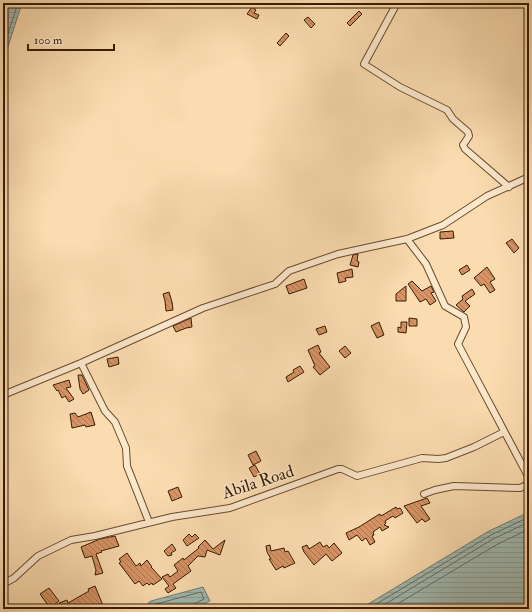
<svg xmlns="http://www.w3.org/2000/svg" width="532" height="612" font-family="'IM FELL Double Pica',serif">
	<defs>
		<pattern id="water-rules" width="6" height="5" patternUnits="userSpaceOnUse"><rect width="6" height="5" fill="#a0bab4"/><path d="M0 2.5h6" fill="none" stroke="#8b9f99"/></pattern>
		<pattern id="building-back-hatch" width="6" height="6" patternUnits="userSpaceOnUse"><rect width="6" height="6" fill="#d89466"/><path d="M-1 5l2 2M0 0l6 6M5-1l2 2" fill="none" stroke="#b07852"/></pattern>
	</defs>
	<rect width="100%" height="100%" fill="#fbdcb0"/>
	<filter id="stains"><feTurbulence type="fractalNoise" baseFrequency=".005" numOctaves="4"/><feColorMatrix values="0 0 0 0 .2 0 0 0 0 .09 0 0 0 0 .02 0 0 0 .5 -.17"/></filter>
	<radialGradient id="worn" r=".72"><stop offset=".6" stop-color="#630" stop-opacity="0"/><stop offset="1" stop-color="#630" stop-opacity=".3"/></radialGradient>
	<path fill="url(#water-rules)" stroke="#767b6d" d="M3,3H22L3,62Z
		M529,512V609H360L489,531Z
		M203,587L210,601L193,609H151L148,603L151,601Z"/>
	<g fill="none" stroke-linecap="round" stroke-linejoin="round">
		<path stroke="#6c6b5b" stroke-width="1" d="M3,49L18,3
			M155,609L156,604L201,592L204,599L194,604L192,609
			M368,609L491,535L529,517
			M377,609L493,539L529,522
			M389,609L496,545L529,529"/>
	</g>
	<path fill="url(#building-back-hatch)" stroke="#381c02" d="M252,7L256,10L254,13L259,15L257,19L247,14Z
		M359,11L362,14L350,26L347,23Z
		M308,17L315,24L311,28L304,20Z
		M286,33L289,36L280,46L277,43Z
		M453,231L454,238L440,239V232Z
		M512,239L519,248L514,253L506,243Z
		M358,254L357,261L359,262L358,267L350,265L353,255Z
		M467,265L470,270L462,275L459,270Z
		M487,267L495,279L490,282L495,290L490,293L484,284L481,286L474,278Z
		M352,269L353,277L345,278L346,281L339,283L337,273Z
		M304,279L307,288L289,294L286,286Z
		M412,281L422,291L431,286L434,292L431,293L436,301L430,305L426,299L420,302L408,284Z
		M406,286V301H396V294Z
		M472,289L475,294L465,301L470,306L464,312L456,305L463,299L462,296Z
		M169,292L172,302L173,310L166,311L165,301L163,294Z
		M191,318L192,327L186,328L176,332L173,326Z
		M409,318L417,319V326H409Z
		M379,322L384,335L377,338L371,326Z
		M401,322H407L406,333L398,332V327L401,328Z
		M325,326L327,332L319,335L316,329Z
		M318,345L321,352L319,353L330,367L320,375L313,367L315,366L308,350Z
		M345,346L351,353L345,358L339,351Z
		M118,357L119,364L109,367L107,359Z
		M300,366L304,372L288,382L286,377L294,372L293,370Z
		M78,375H82L89,390L83,394L80,389Z
		M69,380L71,387L66,388L74,399L69,402L65,396L62,398L58,390L57,391L53,385Z
		M91,412L95,425L86,427L85,425L72,428L70,414L75,413L78,417Z
		M256,451L261,461L253,465L248,455Z
		M255,465L260,474L254,477L249,468Z
		M178,487L182,497L172,501L168,491Z
		M427,498L430,503L421,506L430,519L425,522L422,519L417,523L404,506Z
		M396,507L397,509L400,508L403,513L395,518L393,516L385,521L386,523L384,525L389,527L382,531L380,527L373,532L374,535L372,536L375,542L370,545L366,538L362,541L357,535L349,540L346,533L359,527L378,515L380,514L381,516Z
		M189,534L192,537L195,534L199,538L187,546L183,540Z
		M115,536L119,546L101,551L102,552L96,554L103,573L95,575L96,570L92,556L85,558L81,547L100,539Z
		M205,540L213,549L225,540L220,555L207,550L205,557L198,556L188,566L191,571L173,584L176,588L168,593L165,589L169,586L162,577L168,574L170,577L178,571L174,565L183,558L184,560L199,548L198,547Z
		M320,542L323,547L327,545L329,548L334,543L342,553L332,561L326,554L314,565L304,552L302,547L307,545L309,549Z
		M172,544L176,550L171,553L172,555L168,556L164,551Z
		M270,545L271,551L284,548L285,552L288,551L295,563L284,568L283,566L276,570L269,559H271L267,552L266,546Z
		M127,553L136,566L140,563L141,566L147,560L152,567H151L162,579L153,585L152,583L149,585L147,583L143,586L139,581L135,584L119,563L121,562L119,559Z
		M95,586L104,608L102,609H69L68,607L61,609L59,603L67,600L68,603L89,591L88,589Z
		M49,588L59,601L50,608L40,594Z"/>
	<g fill="none" stroke-linecap="round" stroke-linejoin="round">
		<defs>
			<path id="street" d="M397,3L364,64L400,87L447,110L453,119L468,132L469,136L463,145L465,149L509,187
				M407,239L426,264L445,306L464,317L466,327L458,344L529,478
				M81,363L105,411L115,422L126,448L127,466L149,522
				M3,395L81,363L203,308L275,284L289,271L338,254L407,239L443,225L487,196L529,177
				M424,494L435,490L454,486L520,488L529,484
				M3,584L14,578L38,556L71,540L95,536L172,517L230,508L338,469H342L357,476L422,458L438,459L446,458L474,447L504,432"/>
		</defs>
		<use href="#street" stroke="#694c2e" stroke-width="8"/>
		<use href="#street" stroke="#fce8cc" stroke-width="6"/>
	</g>
	<g text-anchor="middle" dominant-baseline="central" stroke-width="3" stroke-linejoin="round" paint-order="stroke">
		<g font-size="17" fill="#381c02" stroke="#fce8cc">
			<text transform="translate(258 482) rotate(-18)">Abila Road</text>
		</g>
	</g>
	<rect width="532" height="612" fill="none" stroke="#fbdcb0" stroke-width="16"/>
	<rect x="4" y="4" width="524" height="604" fill="none" stroke="#381c02" stroke-width="2"/>
	<rect x="8" y="8" width="516" height="596" fill="none" stroke="#381c02"/>
	<path d="M28 44v6h86v-6" fill="none" stroke="#381c02" stroke-width="2"/>
	<text x="34" y="44" font-size="12" fill="#381c02" stroke="#fce8cc" stroke-width="3" paint-order="stroke">100 m</text>
	<rect width="100%" height="100%" filter="url(#stains)"/>
	<rect width="100%" height="100%" fill="url(#worn)"/>
</svg>
